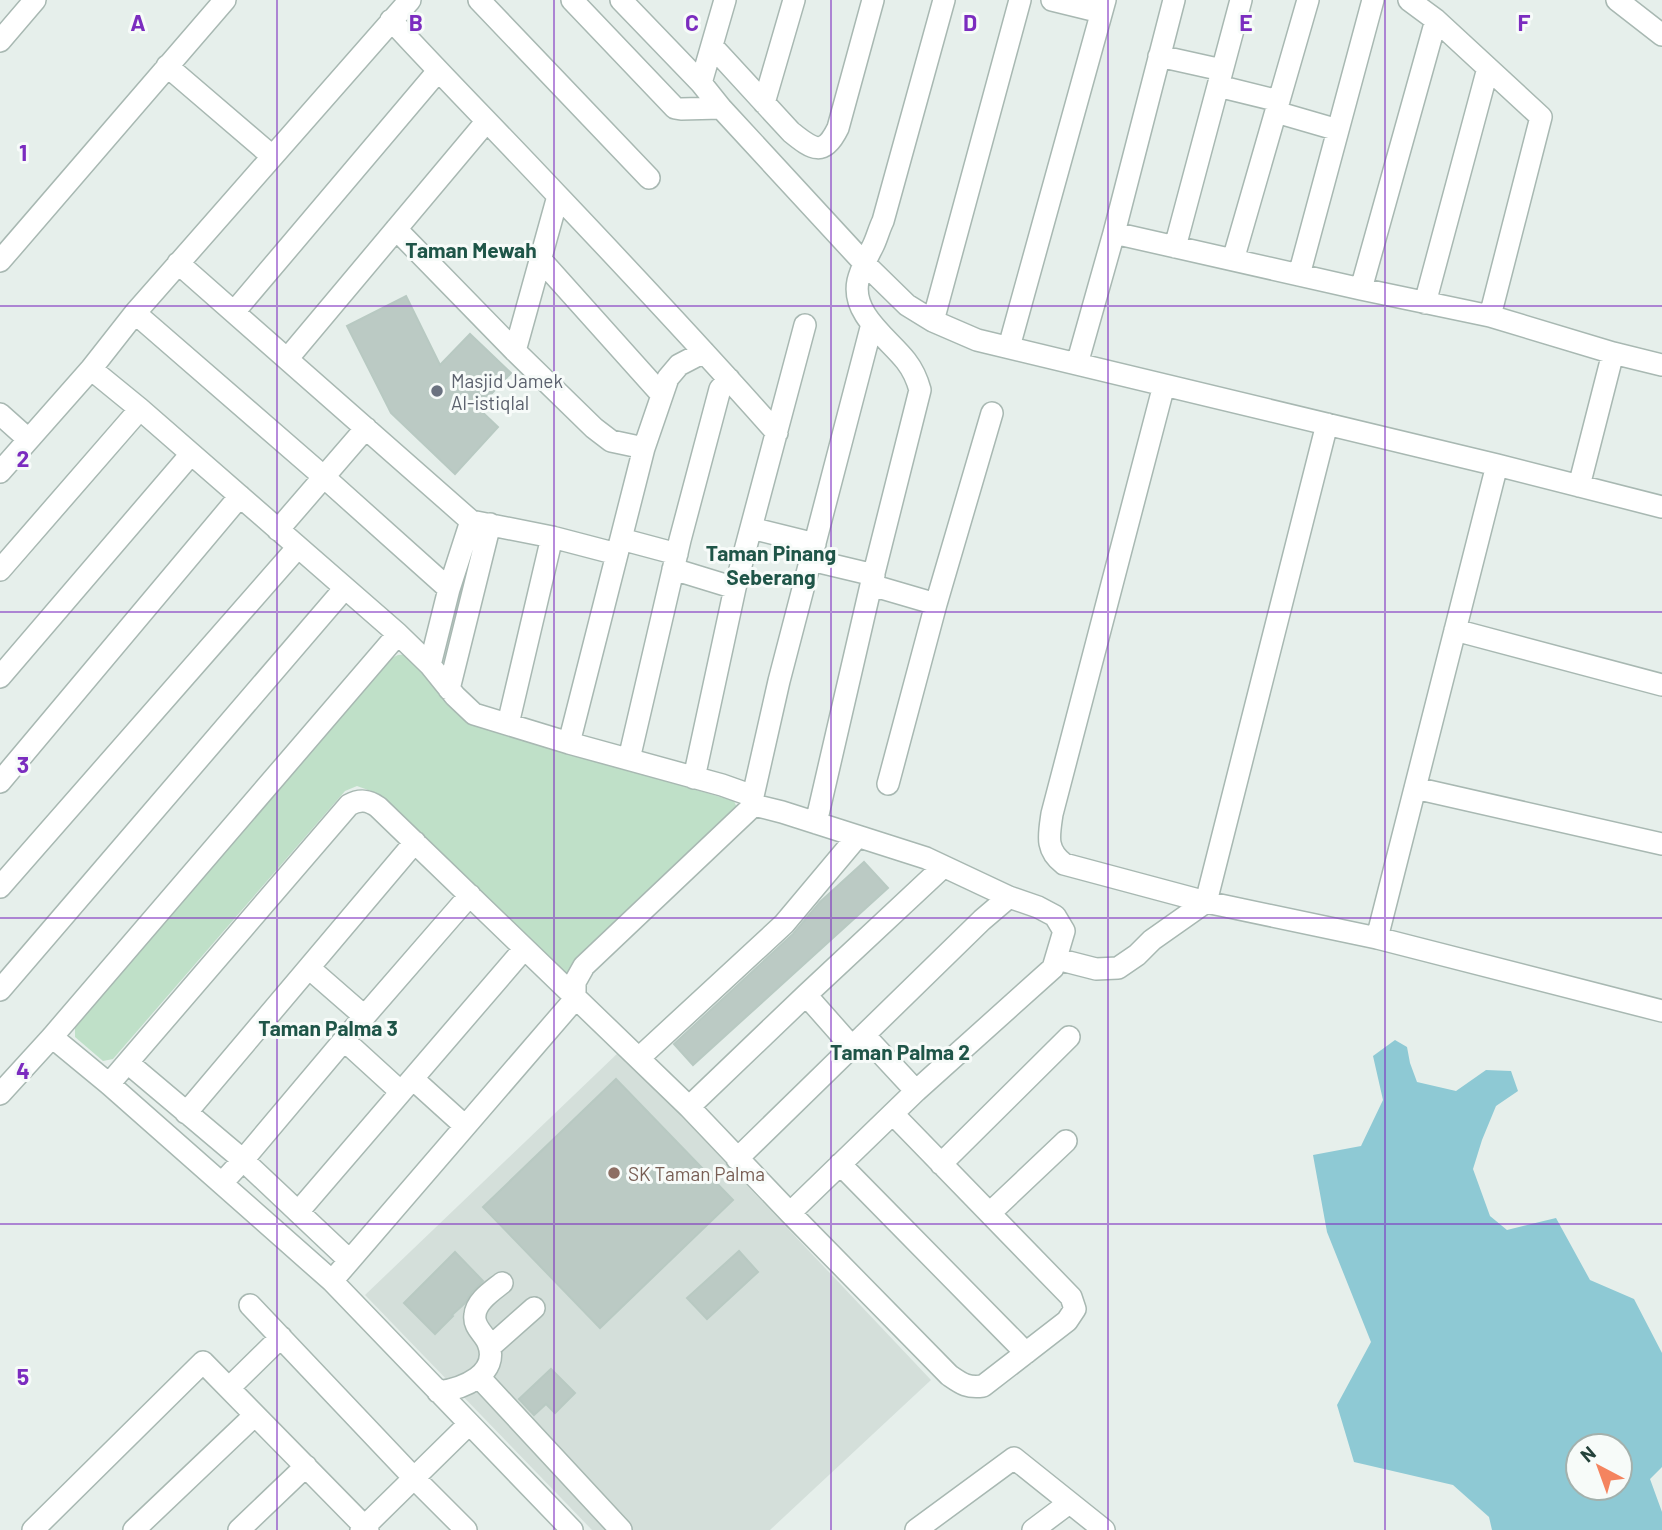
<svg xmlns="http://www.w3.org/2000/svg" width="1662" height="1530" font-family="Barlow,sans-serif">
	<rect width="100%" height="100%" fill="#e6efeb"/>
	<path fill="#d4dfda" d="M620,1051L931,1380L770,1530H592L365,1295Z"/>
	<path fill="#bfe0c8" d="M408,654L485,728L734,801L737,808L566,974L556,970L371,791L357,786L345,791L113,1059L103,1061L75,1037V1025L388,660L398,655Z"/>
	<path fill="#8ec9d4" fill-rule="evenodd" d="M1395,1040L1407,1047L1410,1063L1417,1082L1456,1091L1486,1070L1511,1071L1518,1091L1496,1106L1482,1140L1473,1169L1490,1216L1507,1230L1556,1218L1590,1280L1634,1299L1662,1353V1467L1650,1479L1662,1512V1530H1492L1489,1517L1453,1485L1354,1462L1337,1405L1371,1342L1327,1232L1313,1155L1361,1146L1383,1100L1373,1056ZM1578,1446H1620V1488H1578Z"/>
	<path fill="#bbcac4" stroke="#b8c9c2" stroke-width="2" d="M406,296L440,365L470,334L511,373L478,408L498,427L455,474L391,413L347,326Z
		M864,862L888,888L693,1065L674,1044L793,934L820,902Z
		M616,1079L733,1200L600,1328L483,1207Z
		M739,1251L758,1272L707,1319L687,1298Z
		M455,1252L483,1281L472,1292L465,1303L452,1315L453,1316L435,1334L404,1303Z
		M551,1369L575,1393L555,1413L546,1404L534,1415L519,1399Z"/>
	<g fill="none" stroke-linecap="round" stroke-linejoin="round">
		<defs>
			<path id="minor" d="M479,0L649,178
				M572,0L675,108L681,109L721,108
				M621,0L701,83L721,108L864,263L907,305L933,321L977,340L1497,465L1662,507
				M1052,0L1101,12
				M1409,0L1436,20L1541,117L1490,316
				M1617,0L1662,35
				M391,20C446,80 504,138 560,198C633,275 706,353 777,433
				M0,41L35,0
				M712,46L791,132C813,150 824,157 838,128L873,0
				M1159,56L1222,70
				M167,66L272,156
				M701,83L725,0
				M1218,86L1279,101
				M764,103L794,0
				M1276,112L1338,130
				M396,229L515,351L594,428L611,441L644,448
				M1114,233L1361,289L1490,316L1613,353L1662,365
				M1175,247L1241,0
				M541,260L662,395
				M1233,260L1308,0
				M0,261L225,0
				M178,263L471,521L552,537L617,554
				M1299,275L1373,0
				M1361,289L1436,20
				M1425,303L1488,68
				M234,312L438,71
				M135,313L324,477L449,589
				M933,321L1020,0
				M1009,347L1105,0
				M515,351L558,196
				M288,358L486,122
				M1077,364L1114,233L1174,0
				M91,369L140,409L398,634L430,665
				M1164,385L1052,814C1049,835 1045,850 1064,864L1206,902L1377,938L1662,1011
				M0,414L28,439
				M0,472L91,369L135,313L410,0
				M1579,486L1613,353
				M471,521L449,589L430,665L455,696L474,714L569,743L722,785L753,796L754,805L782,812L926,858L1009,897L1038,907L1055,916L1064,931L1053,968L916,1091L790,1213
				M751,528L815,544
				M278,530L366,428
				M621,539L677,554
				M811,560L874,575
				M673,569L735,588
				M0,570L140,409
				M871,585L936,604
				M1455,630L1662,685
				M0,677L191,454
				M449,689L490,524
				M508,724L552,537
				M569,743L644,448L668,378L679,365L704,352
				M629,759L680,540L720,389L729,379
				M694,778L735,588L805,325
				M0,782L240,496
				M888,784L936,604L992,413
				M1415,788L1662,844
				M753,796L779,681L872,324
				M816,823L871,585L920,390C917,379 913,370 906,361C888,338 851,314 858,281C861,268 867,258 873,246C877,238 879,229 883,221L944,0
				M0,887L298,547
				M1377,938L1497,465
				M1057,959L1096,969L1118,968L1137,955L1152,940L1206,902L1327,424
				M309,968L364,1016
				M0,990L345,588
				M806,995L852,1047
				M864,1035L916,1091
				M52,1037L109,1084L332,1281L572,1530
				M344,1040L401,1092
				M639,1058L784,924L857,837
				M128,1063L243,1160L349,1260
				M413,1079L465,1126
				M109,1084L349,805C360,799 368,800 378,807L689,1107
				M0,1094L52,1037L398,634
				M186,1113L415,842
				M893,1114L1071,1297L1075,1309L1067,1321L983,1386C967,1388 962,1384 949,1375L790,1213L689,1107L806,995L943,867
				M737,1159L982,920L1009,897
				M840,1164L1026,1353
				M941,1164L1069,1037
				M222,1183L243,1160L344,1040L470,895
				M298,1212L524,949
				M991,1212L1066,1141
				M332,1281L575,999V982L584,966L754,805
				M250,1305L414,1478L466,1530
				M490,1347L534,1308
				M479,1377L621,1530
				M229,1388L281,1337
				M438,1392C462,1389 501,1374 488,1343C484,1333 473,1327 475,1315C476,1301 492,1291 502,1283
				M33,1530L203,1362L368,1530
				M134,1530L255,1415
				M239,1530L306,1466
				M361,1530L469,1424
				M916,1530L1014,1458L1104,1530
				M1033,1530L1069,1503"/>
		</defs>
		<use href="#minor" stroke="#a8b8b2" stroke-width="24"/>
		<use href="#minor" stroke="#fff" stroke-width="21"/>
	</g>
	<path fill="none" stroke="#7b2cbf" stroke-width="2" stroke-opacity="0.55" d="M277,0V1530M554,0V1530M831,0V1530M1108,0V1530M1385,0V1530M0,306H1662M0,612H1662M0,918H1662M0,1224H1662"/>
	<circle fill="#6b7280" stroke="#f7fbf9" stroke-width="2.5" cx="437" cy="391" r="7"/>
	<circle fill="#8d6e63" stroke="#f7fbf9" stroke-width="2.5" cx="614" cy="1173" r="7"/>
	<g text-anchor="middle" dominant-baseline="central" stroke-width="6" stroke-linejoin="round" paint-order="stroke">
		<g font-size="19" fill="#5b616d" stroke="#f7fbf9" text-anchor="start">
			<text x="451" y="380">Masjid Jamek<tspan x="451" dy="22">Al-istiqlal</tspan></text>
		</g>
		<g font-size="19" fill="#785e54" stroke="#f7fbf9" text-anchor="start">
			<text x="628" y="1173">SK Taman Palma</text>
		</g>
		<g font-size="21" font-weight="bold" fill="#1f5548" stroke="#f7fbf9">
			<text x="471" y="249">Taman Mewah</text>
			<text x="771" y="552">Taman Pinang<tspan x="771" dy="24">Seberang</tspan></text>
			<text x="328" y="1027">Taman Palma 3</text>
			<text x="900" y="1051">Taman Palma 2</text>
		</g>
	</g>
	<g font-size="23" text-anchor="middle" font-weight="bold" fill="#7b2cbf" stroke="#f7fbf9" stroke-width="6" stroke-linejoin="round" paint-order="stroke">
		<text x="138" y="31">A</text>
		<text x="416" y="31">B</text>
		<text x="692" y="31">C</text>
		<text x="970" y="31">D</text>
		<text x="1246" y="31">E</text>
		<text x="1524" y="31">F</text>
		<text x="23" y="161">1</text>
		<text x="23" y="467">2</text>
		<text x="23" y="773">3</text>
		<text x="23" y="1079">4</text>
		<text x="23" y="1385">5</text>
	</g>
	<g transform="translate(1599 1467) rotate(319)"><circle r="33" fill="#f7fbf9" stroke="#a3b1ad" stroke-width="2"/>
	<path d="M0-5L12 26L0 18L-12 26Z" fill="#f4845f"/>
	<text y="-10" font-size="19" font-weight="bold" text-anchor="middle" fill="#24423a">N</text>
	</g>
</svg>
